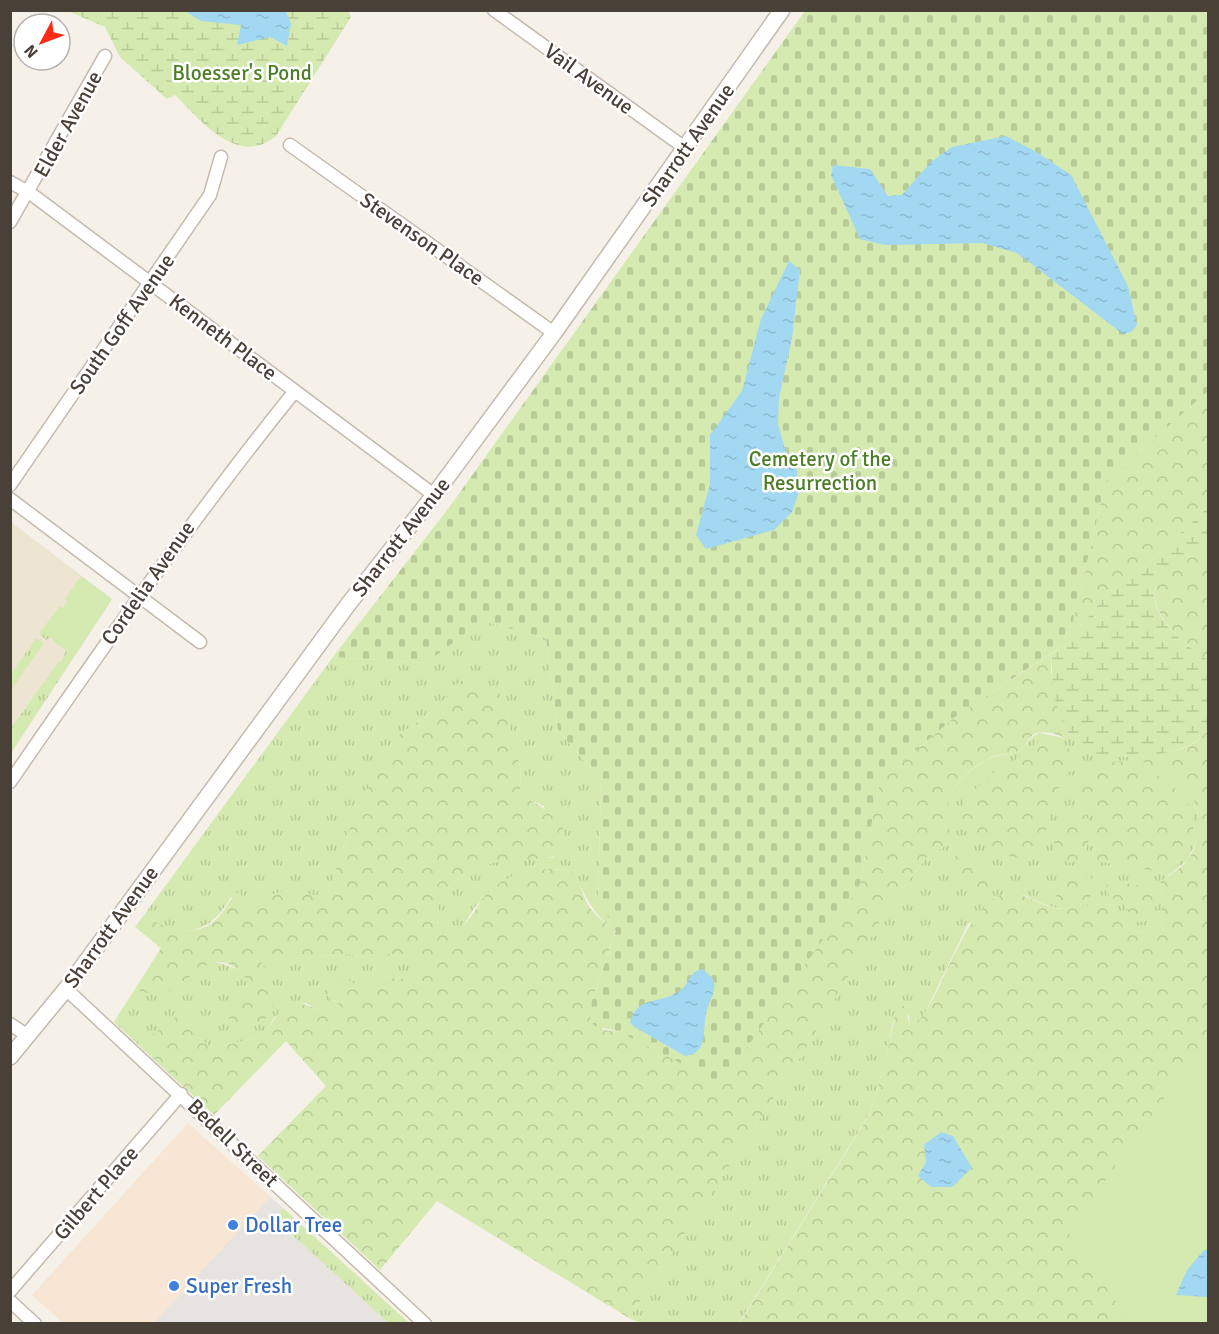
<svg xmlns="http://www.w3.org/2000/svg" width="1219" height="1334" font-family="Signika,sans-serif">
	<defs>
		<pattern id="grass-tufts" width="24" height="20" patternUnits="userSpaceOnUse" patternTransform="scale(1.5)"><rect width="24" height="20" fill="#d4eab0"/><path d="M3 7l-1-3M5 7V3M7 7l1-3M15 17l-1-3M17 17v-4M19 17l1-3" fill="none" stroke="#b8ca98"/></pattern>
		<pattern id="forest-crowns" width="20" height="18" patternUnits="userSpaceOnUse" patternTransform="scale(1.5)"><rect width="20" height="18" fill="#d4eab0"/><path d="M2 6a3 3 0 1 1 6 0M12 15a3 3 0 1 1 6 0" fill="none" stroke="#b8ca98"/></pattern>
		<pattern id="wetland-marsh" width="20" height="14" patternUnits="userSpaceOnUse" patternTransform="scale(1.5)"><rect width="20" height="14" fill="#d4eab0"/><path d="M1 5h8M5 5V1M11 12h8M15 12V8" fill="none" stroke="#b8ca98"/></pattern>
		<pattern id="cemetery-stones" width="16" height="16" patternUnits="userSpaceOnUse" patternTransform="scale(1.5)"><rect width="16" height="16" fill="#d4eab0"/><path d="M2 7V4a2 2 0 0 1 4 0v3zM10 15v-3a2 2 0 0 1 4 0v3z" fill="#b8ca98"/></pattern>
		<pattern id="water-ripples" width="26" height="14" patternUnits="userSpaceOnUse" patternTransform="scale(1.5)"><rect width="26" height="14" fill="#a3d8f3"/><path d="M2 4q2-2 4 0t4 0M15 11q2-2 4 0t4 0" fill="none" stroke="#8ebad1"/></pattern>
	</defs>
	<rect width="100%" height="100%" fill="#f5f0e8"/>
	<path fill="#f7e6d3" d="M188,1123L283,1208L409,1323H63L32,1295Z"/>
	<path fill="#eee4d2" d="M11,522L112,599L11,753Z"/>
	<path fill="url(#grass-tufts)" d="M49,620L82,645L11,753V728L59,661L61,662L66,651L53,641L52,637L46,640L39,634Z
		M482,621L546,638L558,730L601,780L598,899L616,930C590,913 587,896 572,871C538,865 525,873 498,891C491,895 483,899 478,904C466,915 465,938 441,934C435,920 435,908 444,895C469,858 514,858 554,858L544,806L528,799L520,792L521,769L512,741L506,706L474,686L454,685L441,705L396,737L384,756L354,816L328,893C312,899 297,890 280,892C265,895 257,909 241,907L231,897C209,936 180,940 144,915L333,657L426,663Z
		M36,638L44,643L11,690V674Z
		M1039,733L1081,741L1108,757L1126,756L1157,766L1178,780L1194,797L1199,820L1197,839L1188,860L1161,881C1160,901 1167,906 1160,926L1139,933L1122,925L1113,906C1090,900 1090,909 1070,909C1053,910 1039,902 1024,895L968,924L924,1015L910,1026L909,1015L893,1021L887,1054L870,1113L739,1323L642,1324L629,1318L805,1050L890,905L926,858L948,844C951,829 946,810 949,798C955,781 980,760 997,756C1005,754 1012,755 1019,751C1028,745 1029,737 1039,733Z
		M350,954L373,959L389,954L403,955L427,964L401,979L385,977L364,990L347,980L331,1000L342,1005L345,1011L342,1015L329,1014L305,1003L275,1017L265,1032L253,1039L212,1048L198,1037L192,1026L147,1046V1053L114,1022L135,989C177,1004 179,970 210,963C223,961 229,968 241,970C249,971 257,971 265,972L262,963L265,958L281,965L294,959Z
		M283,1208L409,1323H388L274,1218Z"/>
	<path fill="url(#forest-crowns)" d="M1208,391V507L1150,562L1106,595L1068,642L1106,481Z
		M1199,550H1208V660C1158,627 1123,581 1199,550Z
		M1052,653L1051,672L1067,732L1073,740C1061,737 1049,730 1037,733C1028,736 1028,744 1021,749C1014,756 1004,753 995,756C979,761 954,781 949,799C946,811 952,828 948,844L926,858L890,905L805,1050L629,1318L437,1201L380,1270L258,1156L326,1086L286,1041L214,1115L147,1053L148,1038L182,1013L193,1011L197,1017L192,1026L198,1037L212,1048L253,1039L265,1032L288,1001C307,1003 323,1013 342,1015L345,1011C340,1003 330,999 324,992L332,982L347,980L365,989L385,977L401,979L426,964L403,955L389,954L373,959L350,954L294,959L281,965L265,958L262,963L265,972L262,980L248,982C215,936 195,982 162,994C153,997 144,992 135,989L161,948L135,927L144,915C164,929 197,940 218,918C226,909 229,899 238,892L242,897L241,907C257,909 266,894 281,892C297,890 312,899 328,893L354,816L384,756L396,737L441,705L454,685L464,681L484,691L494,689L501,695L506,706L512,741L521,769L520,792C541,811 571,814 564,850C553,860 544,858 530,859C496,860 464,865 444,895C435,908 435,920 441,934C466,939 475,903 491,890C513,870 543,866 572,871C580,881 582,894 588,905C595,916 606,923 616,930L592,1001L603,1030L620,1032L859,888L880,781L956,716Z
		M1208,730V1323L739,1324L870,1114L887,1054L897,1007L905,1006L910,1026C914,1022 921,1019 924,1014C944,988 970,895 1008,894C1027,893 1038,905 1055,908C1079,913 1087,899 1113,906L1122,925L1139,933L1160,926C1167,906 1160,901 1161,881C1169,875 1180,869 1187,861C1193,855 1197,840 1198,831C1204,786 1163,768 1126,756C1154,754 1190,755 1208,730Z
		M1040,740C1057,741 1071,745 1078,761L1061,782L1039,851L1033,858L1011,857L963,829L957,820L958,812L972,792L999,767L1014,761Z
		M1118,761C1157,769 1209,798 1189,846C1186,855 1179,866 1170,870C1157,874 1111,862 1093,861L1090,857C1101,820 1102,825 1078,793C1082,774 1101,765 1118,761Z
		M1075,806L1083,808L1092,829L1083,859L1068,863L1054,855C1052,839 1061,815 1075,806Z
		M961,852L985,864L990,879L988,888L978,893C962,887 949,881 944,865Z
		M1079,875H1088L1095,882C1096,901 1075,908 1058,904L1055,899L1062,885Z
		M1117,881L1150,888L1156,913C1150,921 1143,923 1134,922L1123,903L1112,898L1105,890L1108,882Z
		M263,989L273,994L275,1000C269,1020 258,1027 238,1029C210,1007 242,991 263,989Z"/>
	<path fill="url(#wetland-marsh)" d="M348,10L351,17L276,136C237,168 201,120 175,95L167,99L120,57L105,27L68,11Z
		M1208,507V550C1193,551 1182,557 1171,566C1128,601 1179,641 1208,660V730C1188,758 1128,759 1096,756L1081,741L1073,740C1054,715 1051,683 1052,653L1068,642L1106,595L1150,562Z"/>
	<path fill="url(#cemetery-stones)" d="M805,11H1208V391L1106,481L1068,642L956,716L880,781L859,888L721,1084L620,1032L595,1026L590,1020L592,1001L616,931L598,899L601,780L558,730L546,638L482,621L426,663L333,657L448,509Z"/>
	<path fill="#d4eab0" d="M81,576L112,599L82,645L49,620L60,606L63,608L67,602L65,599Z
		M1208,1037V1323H1131L1068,1232Z"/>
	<path fill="#e6e3e0" d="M270,1197L283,1208L268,1227L276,1220L388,1323H154Z"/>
	<path fill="url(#water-ripples)" d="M185,11H286L291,24L287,46L270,37L237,45L241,25L201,21Z
		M1006,136L1038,153L1071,175L1128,286L1137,325L1131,332L1123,334L1017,253L982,243L885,245L860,239L831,175L833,165L870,169L888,196L902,195L931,162L952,147Z
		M789,261L800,270L792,338L779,398L778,424L785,449L796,466L800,489L792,512L774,530L706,549L696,535L710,484V435L742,391L761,319Z
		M701,969C726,982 709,997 706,1014C702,1031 709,1053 685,1056L633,1026L630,1022C638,994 662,1005 681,990C689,983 690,972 701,969Z
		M941,1132L953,1136L972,1168L952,1187H931L918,1176L926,1162L924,1145Z
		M1204,1250H1208V1297L1176,1295L1187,1270Z"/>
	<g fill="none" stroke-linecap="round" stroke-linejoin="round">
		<defs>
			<path id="minor" d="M494,10L685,148
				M290,145L554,333
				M10,182L30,193L434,495
				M10,222L105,56
				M10,485L210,195L221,157
				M10,499L200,642
				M10,782C102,649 193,517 295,391
				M66,989L425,1324
				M10,1024L28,1036
				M10,1291L181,1094
				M10,1301L35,1324"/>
			<path id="tertiary" d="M10,1057L66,989L347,606L434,495L554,333L782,10"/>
		</defs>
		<use href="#minor" stroke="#c4baad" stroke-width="15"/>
		<use href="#tertiary" stroke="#c4baad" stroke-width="18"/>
		<use href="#minor" stroke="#fff" stroke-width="12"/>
		<use href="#tertiary" stroke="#fff" stroke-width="15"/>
	</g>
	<g fill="#3f7fe0" stroke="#fff" stroke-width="2">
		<circle cx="233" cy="1225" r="6"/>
		<circle cx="174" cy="1286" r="6"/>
	</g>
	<g text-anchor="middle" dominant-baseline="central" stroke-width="5" stroke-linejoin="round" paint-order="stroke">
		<g font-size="21" fill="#4d7e27" stroke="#fff">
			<text x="242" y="73">Bloesser's Pond</text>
			<text x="820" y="459">Cemetery of the<tspan x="820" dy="24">Resurrection</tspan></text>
		</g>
		<g font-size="21" fill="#494037" stroke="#fff">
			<text transform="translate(589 79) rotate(36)">Vail Avenue</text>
			<text transform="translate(68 124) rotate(-61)">Elder Avenue</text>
			<text transform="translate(688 145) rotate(-55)">Sharrott Avenue</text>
			<text transform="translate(422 239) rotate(35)">Stevenson Place</text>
			<text transform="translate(122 324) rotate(-55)">South Goff Avenue</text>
			<text transform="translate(223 337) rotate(37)">Kenneth Place</text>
			<text transform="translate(401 537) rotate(-52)">Sharrott Avenue</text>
			<text transform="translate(148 583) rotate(-55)">Cordelia Avenue</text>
			<text transform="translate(111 927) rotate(-54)">Sharrott Avenue</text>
			<text transform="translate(233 1143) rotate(44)">Bedell Street</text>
			<text transform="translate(96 1193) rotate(-49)">Gilbert Place</text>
		</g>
		<g font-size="21" fill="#366cbe" stroke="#fff" text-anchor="start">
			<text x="245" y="1225">Dollar Tree</text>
			<text x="186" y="1286">Super Fresh</text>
		</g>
	</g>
	<rect width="1219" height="1334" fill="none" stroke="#494037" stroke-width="24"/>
	<g transform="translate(42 42) rotate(229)"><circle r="28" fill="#ffffff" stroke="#b6b3af" stroke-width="1.5"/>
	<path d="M0-4.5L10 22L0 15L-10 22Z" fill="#ff2915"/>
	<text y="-9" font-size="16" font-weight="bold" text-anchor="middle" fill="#494037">N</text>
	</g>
</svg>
